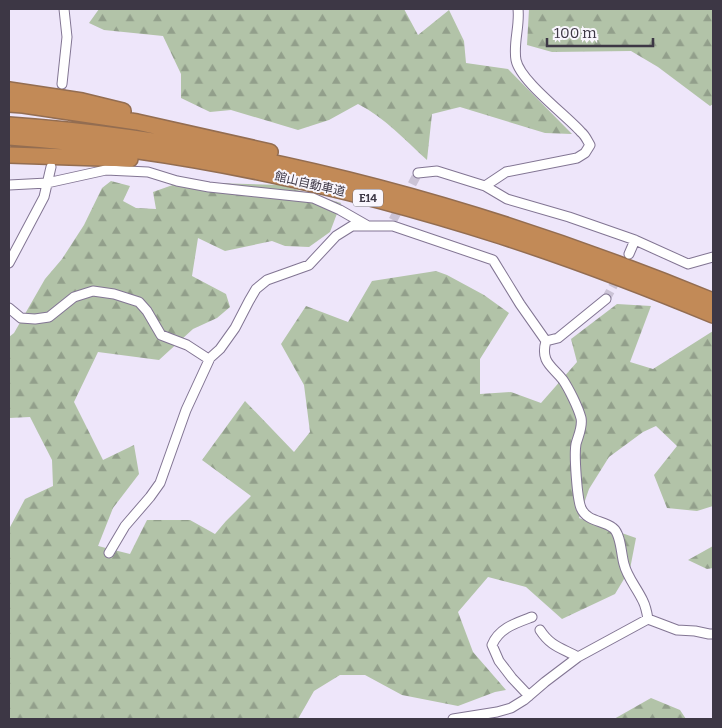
<svg xmlns="http://www.w3.org/2000/svg" width="722" height="728" font-family="Bitter,'Noto Sans JP',serif">
	<defs>
		<pattern id="forest-firs" width="22" height="20" patternUnits="userSpaceOnUse" patternTransform="scale(1.25)"><rect width="22" height="20" fill="#b2c3a8"/><path d="M5 1l3.5 6h-7zM16 11l3.5 6h-7z" fill="#929f8b"/></pattern>
	</defs>
	<rect width="100%" height="100%" fill="#eee6fa"/>
	<path fill="url(#forest-firs)" d="M99,9H404L418,35L449,10L464,41L466,63L508,69L572,134L545,133L460,107L432,114L427,160C405,140 385,118 358,104L329,120L298,130L231,110L210,112L181,98V74L163,36L104,30L89,23Z
		M529,9H713V104L710,106L658,67L631,51L552,52L527,45Z
		M111,181L130,186L123,201L136,208L156,209L153,192L181,182L281,185L341,203L330,232L309,247L285,246L272,241L225,251L198,238L192,276L226,294L230,307L217,318L193,329L159,360L98,352L74,402L103,460L134,445L139,474L113,508L98,546L130,554L147,520H190L215,534L226,521L251,496L202,460L245,401L294,452L310,432L304,385L281,344L306,306L348,322L372,281L436,271L447,275L484,295L509,313L480,359V394L511,392L541,403L577,362L571,339L617,304L651,306L630,362L653,369L713,331V506L697,511L667,508L654,475L677,446L656,426L643,432L609,457L589,489L579,518L636,538L630,569L615,594L562,619L526,587L488,577L458,612L473,652L506,690L495,692L458,706L402,695L365,675H340L314,691L298,719L246,718L237,719H9V529L25,499L53,486L52,460L30,417L9,418V337L14,333L45,279L62,259L84,225L102,188Z
		M713,546V568L707,569L688,560Z
		M651,698L680,710L686,719H614Z"/>
	<g fill="none" stroke-linecap="round" stroke-linejoin="round">
		<path stroke="#cbc3d6" stroke-width="9" stroke-dasharray="9 4.5" stroke-linecap="butt" d="M55,133L62,84
			M393,220L418,173
			M606,299L619,275"/>
		<defs>
			<path id="minor" d="M62,84L67,37L64,9
				M418,173L437,171L485,186L507,199L569,217L635,240L688,264L713,257
				M9,185L47,183L106,170L148,172L177,181L209,187L313,198L340,210L368,226
				M485,186L506,172L577,158L585,153L590,145C587,140 585,135 581,132C566,115 520,81 516,60C513,43 520,26 518,9
				M629,254L635,240
				M9,263L44,197L51,167
				M9,308L21,318L35,319L49,317L74,297L93,291L114,294L139,302L147,311L161,335L187,345L207,358H210L220,349L235,328L249,301L256,289L267,280L309,265L336,236L352,226H393L493,260L520,304L546,341
				M546,341C540,362 552,366 563,380C569,389 578,407 581,418C583,427 578,436 576,444C574,455 577,498 581,508C587,522 603,520 613,528C621,534 621,554 624,564C627,577 637,588 643,601C646,607 647,613 648,619
				M546,341L558,338L606,299
				M109,553L125,526L150,497L160,483L186,410L210,358
				M540,630C551,647 562,648 578,657
				M529,696L512,678L499,661L492,645C499,628 516,623 532,617
				M453,719L497,712L511,708L524,700L545,682L578,657L648,619L677,630L695,631L709,634H713"/>
			<path id="motorway" d="M9,90L82,101L123,111
				M9,104L23,105L137,122L270,152
				M9,125C251,142 489,209 713,301
				M9,137C175,149 342,185 501,236C572,259 643,286 713,315
				M9,155L130,159"/>
		</defs>
		<use href="#minor" stroke="#827593" stroke-width="11"/>
		<use href="#motorway" stroke="#936d51" stroke-width="18"/>
		<use href="#minor" stroke="#fff" stroke-width="9"/>
		<use href="#motorway" stroke="#c28a57" stroke-width="15"/>
	</g>
	<g text-anchor="middle" dominant-baseline="central" stroke-width="4" stroke-linejoin="round" paint-order="stroke">
		<rect fill="#f9f6fd" stroke="#75707c" stroke-width="1" x="353" y="189.5" width="30" height="17" rx="4"/>
		<g font-size="11" font-weight="bold" fill="#3d3745">
			<text x="368" y="198">E14</text>
		</g>
		<g font-size="12" fill="#3d3745" stroke="#f9f6fd">
			<text transform="translate(310 184) rotate(13)">館山自動車道</text>
		</g>
	</g>
	<rect width="722" height="728" fill="none" stroke="#3d3745" stroke-width="20"/>
	<path d="M547 38v8h106v-8" fill="none" stroke="#3d3745" stroke-width="2.5"/>
	<text x="554" y="38" font-size="15" fill="#3d3745" stroke="#f9f6fd" stroke-width="4" paint-order="stroke">100 m</text>
</svg>
